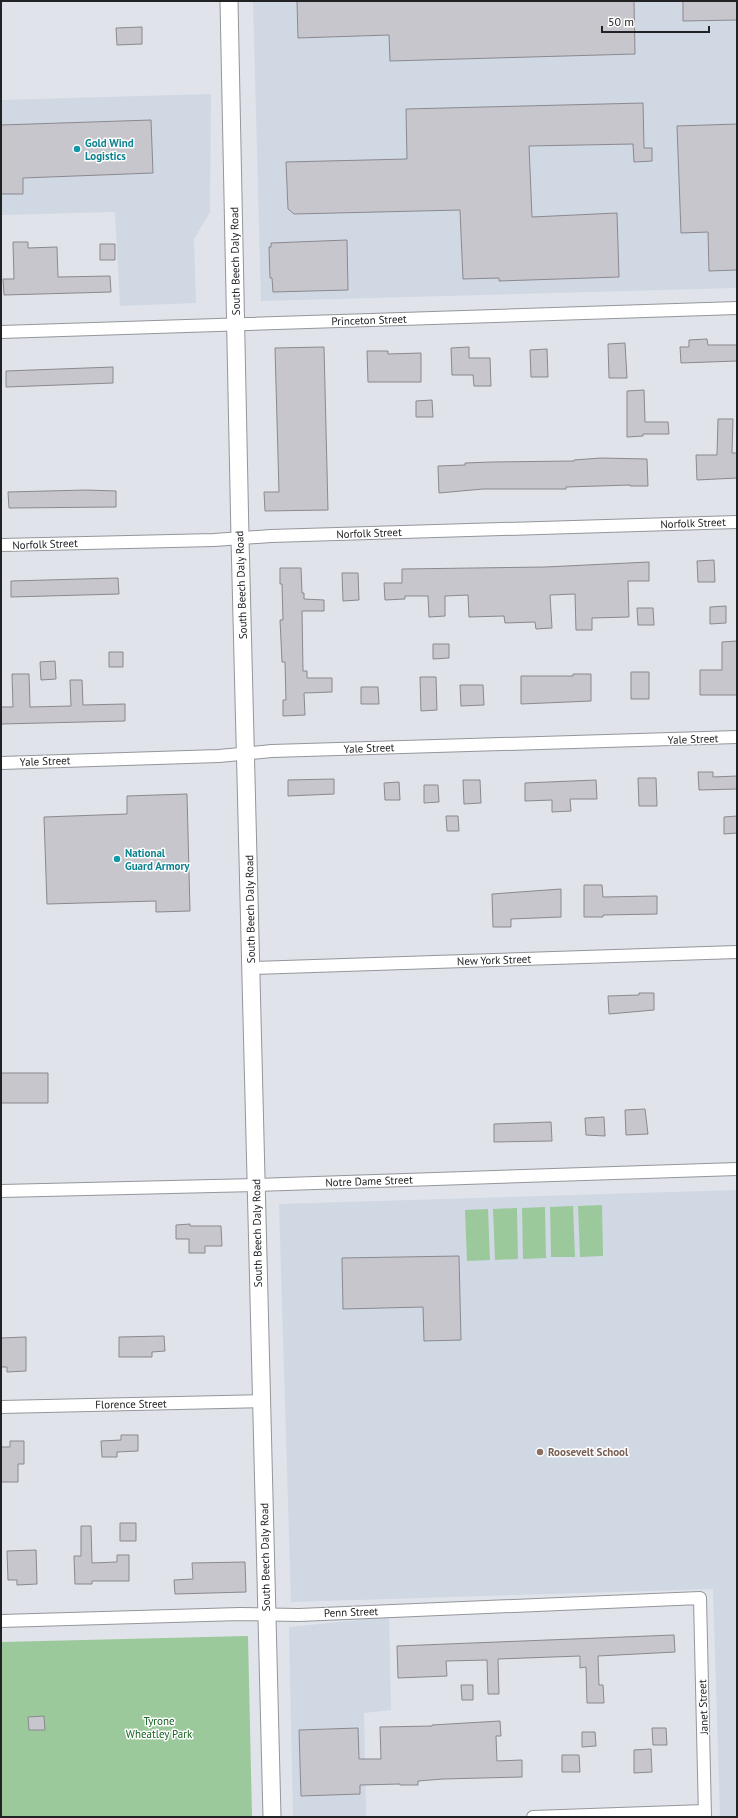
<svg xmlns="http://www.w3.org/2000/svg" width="738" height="1818" font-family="'PT Sans',sans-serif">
	<rect width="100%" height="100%" fill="#e0e3e9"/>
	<path fill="#d0d8e4" d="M253,1H737V288L261,301Z
		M211,94L210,212L194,239L196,303L120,306L115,212L1,215V100Z
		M737,1190V1817H720L713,1589L291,1602L279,1204Z
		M389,1617L391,1710L364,1713L366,1817H293L289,1627Z"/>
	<path fill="#9bc99b" d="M602,1205L603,1256L580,1257L578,1206Z
		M573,1206L575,1257H551L550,1207Z
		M545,1207L546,1258L523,1259L522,1208Z
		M517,1208L518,1259L495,1260L493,1209Z
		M488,1209L490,1260L467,1261L465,1210Z
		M248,1636L252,1817H1V1642Z"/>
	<path fill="#c6c6cc" stroke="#8a898f" d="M297,1H634L635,54L390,61L389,35L298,38Z
		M683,1H737V20L683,21Z
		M142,27V44L117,45L116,28Z
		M643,103L644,148H652V161L634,162L633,144L529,146L532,217L617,213L619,277L499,281V278L463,279L460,210L294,214L288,209L286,162L407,159L406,109Z
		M151,120L153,173L23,178V194H1V125Z
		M737,124V270L709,271L708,232L681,233L677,126Z
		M347,240L348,290L273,292L272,278H270L269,247H271V243Z
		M13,242H28V248L57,247L58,277L110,276L111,292L4,295L3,279H14Z
		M100,244H115V260H100Z
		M707,339L708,345H737V361L681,363L680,347H689V340Z
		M625,343L627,378H609L608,344Z
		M324,347L328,510L265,511L264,492H279L275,348Z
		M469,347V358H490L491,386H474L473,375H452L451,348Z
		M547,349L548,377H531L530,350Z
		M367,351H388V354L421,353V382H368Z
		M113,367V383L6,387V371Z
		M644,390L645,422H668L669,434H643V436L627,437V391Z
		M432,400L433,417H416V401Z
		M718,419H733L732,453H737V478L697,480L696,455H717Z
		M601,458L647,459L648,486H630V485L566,487V489H483L439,493L438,466L465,465V463L492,462L574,461V460Z
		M86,490L116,491V507L9,508L8,492Z
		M714,560L715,582H698L697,561Z
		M649,562V581H628L629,617L592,618V630H576L575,594L550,595L552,628L536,629L535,622L505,623L504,616L469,617L468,595L445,596V616L429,617L428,596H405V599L385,600L384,583H402V569L545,567Z
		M280,568H301L302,593H304V599L324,600V611H302L303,671H307V678H332V692L304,693L305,715L283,716V700H286L285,662H282L280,620H283L282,584H280Z
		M342,573H358L359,600L343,601Z
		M118,578L119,594L11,597V581Z
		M726,606V623L710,624V607Z
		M637,608H653L654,625H638Z
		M737,641V695H700V670H722V642Z
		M433,644H449V658L433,659Z
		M109,652H123V667H109Z
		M55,661L56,679L41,680L40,662Z
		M631,672H649V699H631Z
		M12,674H29L30,707L71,706L70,680H82L83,705L125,704V721L1,724V707H13Z
		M573,674H591V701L521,704V676H573Z
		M420,677H436L437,710L421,711Z
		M460,685H483L484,705L461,706Z
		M361,687H378L379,704H361Z
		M698,772H713V777L737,776V789L699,790Z
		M638,778H656L657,806H639Z
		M334,779V794L288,796V780Z
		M463,780H480L481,803L464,804Z
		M596,780L597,799H570L571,811L552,812V800L525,801V783Z
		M399,782L400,800H385L384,783Z
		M424,785H438L439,802L424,803Z
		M187,794L190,911L156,912V901L47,904L44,817L127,814V796Z
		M446,816H458L459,831H447Z
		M737,816V833L724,834V817Z
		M584,885H602L603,897L657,896V914L603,915V917H584Z
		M561,889V917L511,919V927H493L492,894Z
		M639,993H654V1010L609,1014L608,996L639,995Z
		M1,1073H48V1103H1Z
		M645,1109L648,1134L626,1135L625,1110Z
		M604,1117L605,1136L586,1135L585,1118Z
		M551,1122L552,1141L494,1142V1124Z
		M190,1224V1226H221L222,1246H205V1253H189V1239H176V1225Z
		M459,1256L461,1340L424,1341L423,1307L343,1309L342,1258Z
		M164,1336L165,1351L152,1352V1357H119V1337Z
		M26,1337V1371L7,1372V1367H1V1338Z
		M121,1435H138V1451L117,1452V1457H102L101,1441L121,1440Z
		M10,1441H24V1464H18V1482H1V1447H10Z
		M120,1523H136V1541H120Z
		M81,1526H91L92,1563L117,1562V1555H129V1581H92V1584H75L74,1556H81Z
		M36,1550L37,1584L17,1585V1580H8L7,1551Z
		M245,1562L246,1592L175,1594L174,1580L193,1579L192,1563Z
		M674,1635L675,1652L598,1656L599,1685H603L604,1703H587L586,1667L580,1668V1656L498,1659L499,1694H488L487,1660L446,1661L447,1676L398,1678L397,1646Z
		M461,1685H473V1700H462Z
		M44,1716L45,1730H29L28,1717Z
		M500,1721L501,1736H496L497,1761L522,1760V1777L443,1779L418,1781V1785H400V1784L360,1785V1794L301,1796L299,1730L358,1728L359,1759H381L380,1727L432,1726V1725Z
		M652,1728H666L667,1745H653Z
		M582,1732H595L596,1746L582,1747Z
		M651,1749L652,1772L634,1773V1750Z
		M562,1755H579L580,1772H562Z"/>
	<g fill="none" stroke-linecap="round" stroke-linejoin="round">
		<defs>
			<path id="minor" d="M1,332L737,308
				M1,545L214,540L271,536L737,522
				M1,763L219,756L272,751L737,737
				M251,968L737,952
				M1,1191L256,1185L737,1169
				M1,1407L262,1401
				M1,1621L240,1614L299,1615L700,1598L705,1817
				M533,1817L705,1811"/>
			<path id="secondary" d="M229,1L240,538L272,1817"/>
		</defs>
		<use href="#minor" stroke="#93969b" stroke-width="14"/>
		<use href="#secondary" stroke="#93969b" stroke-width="19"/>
		<use href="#minor" stroke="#fff" stroke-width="12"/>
		<use href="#secondary" stroke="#fff" stroke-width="17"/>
	</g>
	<g fill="#0f9aa8" stroke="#fff" stroke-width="1.5">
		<circle cx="77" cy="149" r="4"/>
		<circle cx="117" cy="859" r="4"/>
	</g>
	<circle fill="#8d6e63" stroke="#fff" stroke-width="1.5" cx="540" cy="1452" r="4"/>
	<g text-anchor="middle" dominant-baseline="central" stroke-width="3" stroke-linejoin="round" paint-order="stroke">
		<g font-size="11" font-weight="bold" fill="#0d838f" stroke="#fff" text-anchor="start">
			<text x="85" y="143">Gold Wind<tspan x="85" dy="13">Logistics</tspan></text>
			<text x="125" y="853">National<tspan x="125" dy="13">Guard Armory</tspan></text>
		</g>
		<g font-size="11" fill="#202224" stroke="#fff">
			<text transform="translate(235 261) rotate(-91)">South Beech Daly Road</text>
			<text transform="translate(369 320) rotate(-2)">Princeton Street</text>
			<text transform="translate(693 523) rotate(-2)">Norfolk Street</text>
			<text transform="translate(369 533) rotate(-2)">Norfolk Street</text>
			<text transform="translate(45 544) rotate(-2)">Norfolk Street</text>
			<text transform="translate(241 585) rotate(-92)">South Beech Daly Road</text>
			<text transform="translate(693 739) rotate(-2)">Yale Street</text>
			<text transform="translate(369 748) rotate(-2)">Yale Street</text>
			<text transform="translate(45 761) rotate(-2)">Yale Street</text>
			<text transform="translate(250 909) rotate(-91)">South Beech Daly Road</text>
			<text transform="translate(494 960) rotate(-2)">New York Street</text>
			<text transform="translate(369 1181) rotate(-2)">Notre Dame Street</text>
			<text transform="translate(257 1233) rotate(-91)">South Beech Daly Road</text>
			<text transform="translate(131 1404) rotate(-1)">Florence Street</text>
			<text transform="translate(265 1557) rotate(-91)">South Beech Daly Road</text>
			<text transform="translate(351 1612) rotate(-2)">Penn Street</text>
			<text transform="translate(703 1707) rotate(-92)">Janet Street</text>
		</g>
		<g font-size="11" font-weight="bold" fill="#785e54" stroke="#fff" text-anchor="start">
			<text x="548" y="1452">Roosevelt School</text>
		</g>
		<g font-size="11" fill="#13631e" stroke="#fff">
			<text x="159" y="1721">Tyrone<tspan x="159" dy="13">Wheatley Park</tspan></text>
		</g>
	</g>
	<rect width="738" height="1818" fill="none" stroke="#202224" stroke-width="4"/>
	<path d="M602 26v6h107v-6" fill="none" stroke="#202224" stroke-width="2"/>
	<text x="608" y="26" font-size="12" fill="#202224" stroke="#ffffff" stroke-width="3" paint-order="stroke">50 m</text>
</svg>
